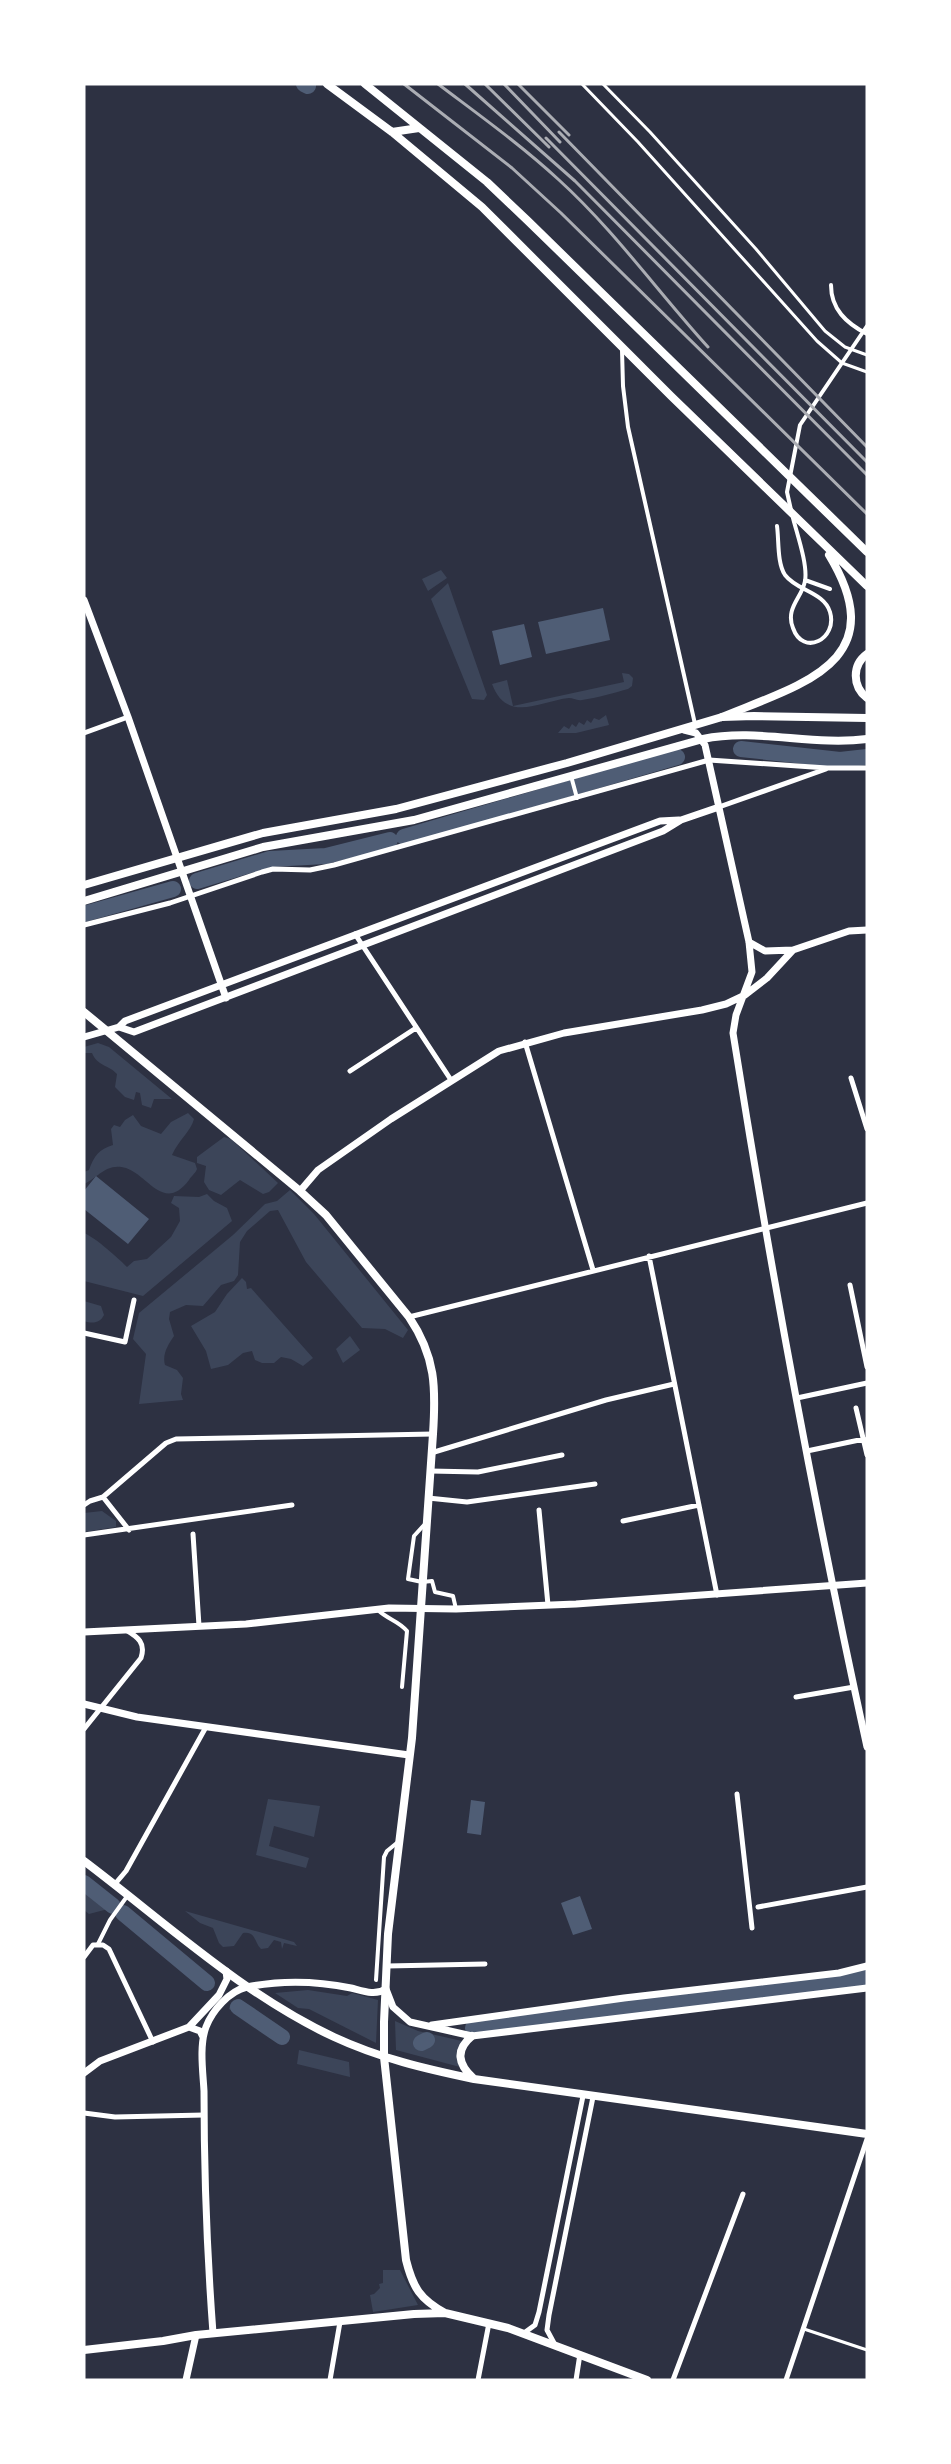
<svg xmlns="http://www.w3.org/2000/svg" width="951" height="2464" font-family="'Space Grotesk',sans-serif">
	<rect width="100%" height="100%" fill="#2d3142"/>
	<path fill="#3c4559" d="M441,570L447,578L428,591L422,579Z
		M448,583L487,695L484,700L472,699L431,599Z
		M622,673L629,674L633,678L632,686L628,689C613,693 597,698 582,700C577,701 573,698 569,698C540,701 507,724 492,684L507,680L513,706L624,682Z
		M606,715L609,725L576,733H558L564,726L569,729L572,724L576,727L579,722L584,725L587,720L591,723L594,718L599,720Z
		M98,1043L109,1047L172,1099H154L151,1108L142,1105L140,1093L136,1092L134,1100L125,1097L115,1087L117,1074C109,1065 97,1066 92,1053H84V1047Z
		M188,1113L194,1119C191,1131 178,1141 172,1155L195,1163L197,1169C195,1174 192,1175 189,1180C164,1213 149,1176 126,1168C106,1162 98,1178 84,1184V1172L89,1170C94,1156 99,1149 113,1145L111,1129L114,1125L120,1127L125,1120L133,1115L141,1126L161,1134L171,1122Z
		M224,1137L231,1139L278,1183L269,1192L263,1194L240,1180L221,1195L209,1190L204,1182L206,1166L197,1163V1157Z
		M290,1190L314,1214L408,1330L403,1338L385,1329L362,1328L306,1262L278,1210L270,1211L247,1231L240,1242L238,1275L234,1281L221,1285L203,1306L186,1305L170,1312L169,1319L174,1336C168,1345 162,1354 165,1365L177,1370L183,1378L181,1394L183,1400L139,1404L146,1354L133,1339L139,1313L233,1235L265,1204L277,1201Z
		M207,1194L214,1201L227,1208L232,1221L143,1296L84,1281V1233C96,1238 117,1257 127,1267L134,1261L147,1259L171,1237L180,1221L179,1208L171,1203L174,1196L199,1197Z
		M242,1278L246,1282L247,1289L251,1288L313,1358L303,1366L291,1359L281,1357L274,1363H262L255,1360L252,1351L243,1353L228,1365L211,1369L206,1351L191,1326L215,1312L227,1294Z
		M84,1301L101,1306L104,1315C100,1323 93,1324 84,1321Z
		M350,1336L360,1350L343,1363L336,1349Z
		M102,1511L116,1521V1527L84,1532V1513Z
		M268,1799L320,1806L314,1837L274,1826L269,1846L309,1858L306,1868L256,1855Z
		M84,1889L108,1909L89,1914L84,1910Z
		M185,1911L294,1942L297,1946L284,1943L282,1949L281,1942L274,1940L268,1948L261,1949C254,1942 256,1931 243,1933L234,1946L223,1947L219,1943L213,1928L200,1923Z
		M308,1990L347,1996L352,1993L378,2000L376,2043L309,2009L298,2008L275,1993Z
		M237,2003L289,2035L284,2045L229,2009L230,2005Z
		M395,2021L418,2031L462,2041L457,2057L460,2067L396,2050Z
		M299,2050L349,2062L350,2077L297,2064Z
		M383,2270H400L418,2305L373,2312L370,2295L374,2294L380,2288L379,2284L383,2283Z"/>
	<path fill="#4f5d75" d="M603,608L610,640L546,654L538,622Z
		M524,624L532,657L500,665L492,631Z
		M96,1176L149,1219L128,1244L84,1209V1191Z
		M471,1800L485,1802L481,1835L467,1833Z
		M580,1896L592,1929L573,1935L561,1903Z"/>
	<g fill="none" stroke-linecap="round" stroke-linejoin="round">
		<path stroke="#4f5d75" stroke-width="16" d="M304,84L308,86
			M741,749L840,760L867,757
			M404,837L677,757
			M197,881L270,859L326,856L390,840
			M84,914L173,889
			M84,1883L113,1906
			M123,1913L207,1983
			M238,2007L282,2037
			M473,2028L867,1977
			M421,2043L427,2040"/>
		<path stroke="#fff" stroke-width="3" d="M582,84L638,142L817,341L842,363L867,372
			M603,84L650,132L756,249L825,331L845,347L867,355
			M804,2329L867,2350"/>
		<path stroke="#fff" stroke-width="4" d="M831,285C831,309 846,323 867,334
			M622,350L623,386L628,427L695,724
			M791,510L787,492L800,425L867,326
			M777,526C779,540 777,563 785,575C797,591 824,592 830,612C838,639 803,657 793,628C785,608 802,598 805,581C808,565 797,534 793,518
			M805,580L830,589
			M571,776L577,798
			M425,1524L414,1536L408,1579L422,1582L432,1581L435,1592L453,1596L456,1609
			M378,1610C387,1619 399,1621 407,1631L402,1687
			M98,1944L110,1920L128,1895
			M376,1980L384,1857L387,1851L398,1842"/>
		<path stroke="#fff" stroke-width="5" d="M84,733L128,717
			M719,807L826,769
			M84,925L170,903L262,872L273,869L310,870L334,865L709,760L827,768H867
			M355,934L451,1080
			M525,1042L593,1270
			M350,1071L416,1028
			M851,1078L867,1129
			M649,1256L717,1595
			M850,1285L867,1367
			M409,1317L867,1203
			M84,1333L125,1342L134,1300
			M797,1398L867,1383
			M856,1408L867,1455
			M807,1451L864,1439
			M431,1453L606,1400L674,1384
			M430,1471L478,1472L562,1455
			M103,1497L129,1530
			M428,1498L467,1502L595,1484
			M84,1505L90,1501L103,1497L166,1443L176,1439L433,1434
			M539,1510L548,1605
			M623,1521L699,1505
			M193,1534L199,1626
			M84,1535L292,1505
			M796,1697L854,1687
			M84,1729L141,1658C146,1643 138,1637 126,1630
			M737,1794L752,1928
			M115,1884L126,1871L206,1727
			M758,1907L867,1887
			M84,1957L93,1945H103L109,1949L153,2042
			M387,1966L485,1964
			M84,2113L115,2117L204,2115
			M524,2333L535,2325L539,2312L583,2096
			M554,2343L547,2330L549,2315L593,2097
			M330,2380L340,2322
			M478,2380L489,2323
			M576,2380L580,2354
			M673,2380L743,2194
			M786,2380L867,2139"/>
		<path stroke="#fff" stroke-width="7" d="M84,600L128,717L226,998
			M684,730L696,733L705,745L749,942L752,972L736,1015L733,1033C771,1272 815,1510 867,1747
			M749,942L765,951L793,950
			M119,1027L134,1032L663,831L681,820L719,807
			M84,1037L119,1027L125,1021L660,821L679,820
			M300,1191L318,1170L391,1119L499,1051L564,1033L702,1010L726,1004L745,995L767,978L793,950L849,931L867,930
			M84,1632L246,1624L389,1608L456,1609L576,1604L867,1583
			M84,1704L137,1717L409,1755
			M432,2025L624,1998L839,1973L867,1966
			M189,2027L200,2031L203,2037
			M84,2073L100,2061L189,2027L219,1995L227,1979L226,1971
			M213,2333C207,2253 204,2172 204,2091C203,2072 199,2046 206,2027C212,2011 229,1991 247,1987C281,1980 317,1981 351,1988C363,1991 375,1996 386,1989L393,2007L410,2022L472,2036L867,1988
			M186,2380L196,2335"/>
		<path stroke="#fff" stroke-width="8" d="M84,885L263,833L396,809L567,763L722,717L754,716L867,718
			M84,901L263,847L414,820L703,739C756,728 812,746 867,739
			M84,1012L300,1191L326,1215L409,1317C436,1357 436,1388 433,1434L412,1738L388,1934L384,2022V2057L406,2260C413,2288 420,2299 445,2313
			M84,1861C165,1922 242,1994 334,2037C379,2058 426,2069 474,2079L867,2134
			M472,2036C455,2050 458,2064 473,2078
			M84,2350L163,2341L196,2335L414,2314L445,2313L508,2328L647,2380"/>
		<path stroke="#fff" stroke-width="8" d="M327,84L392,132L482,207L671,396L867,586
			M365,84L487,182L528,221L867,552
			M392,132L419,128
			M867,654C852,665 852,686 867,698
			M722,717C802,684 894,662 829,555"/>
		<path stroke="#abadb3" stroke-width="3" d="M404,84L512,168L561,213L867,514
			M438,84C479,115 521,145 559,180C614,230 658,292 708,347
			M465,84L575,181L867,475
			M485,84L549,147
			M504,84L560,142
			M518,84L569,135
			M559,132L867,447
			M546,138L867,462"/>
	</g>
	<rect width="951" height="2464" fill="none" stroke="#ffffff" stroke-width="171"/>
</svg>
